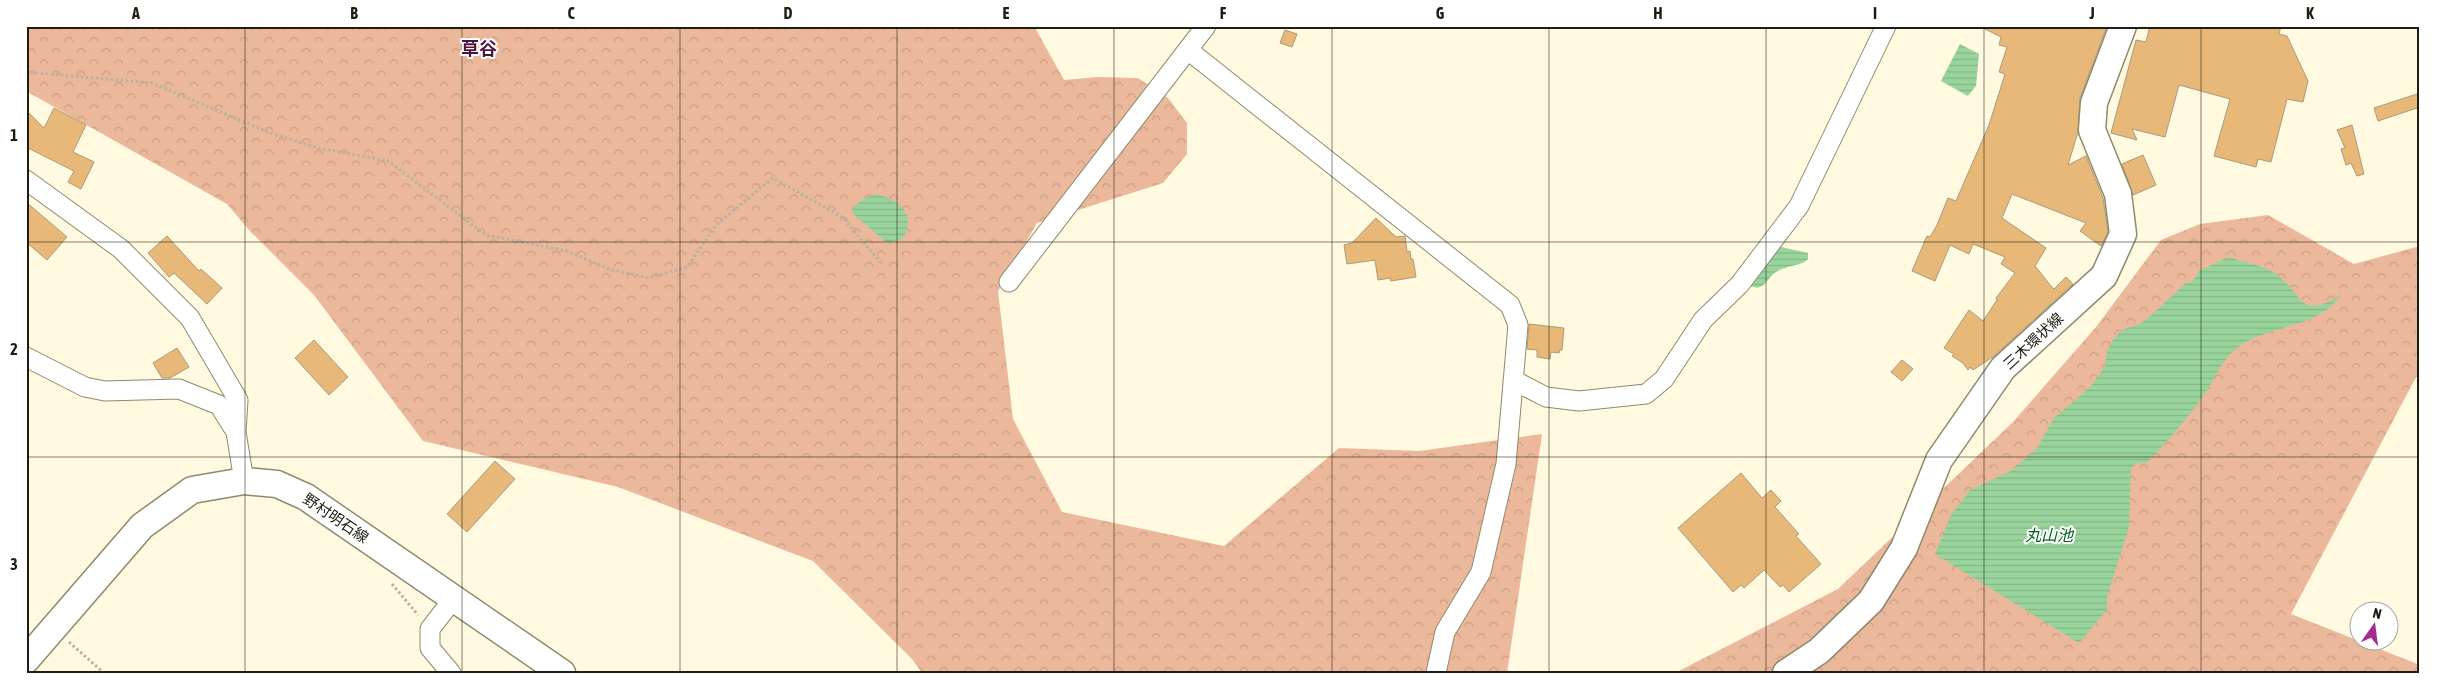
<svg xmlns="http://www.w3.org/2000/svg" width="2446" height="699" font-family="'Asap Condensed','Noto Sans JP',sans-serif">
	<defs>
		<pattern id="forest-crowns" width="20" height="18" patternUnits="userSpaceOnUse" patternTransform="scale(1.25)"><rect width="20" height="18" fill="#ecb89b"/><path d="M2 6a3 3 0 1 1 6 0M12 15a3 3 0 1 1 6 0" fill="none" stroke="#ca9e84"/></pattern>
		<pattern id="water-rules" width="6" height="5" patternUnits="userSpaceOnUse" patternTransform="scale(1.25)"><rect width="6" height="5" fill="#99d49d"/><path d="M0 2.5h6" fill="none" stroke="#83b686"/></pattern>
	</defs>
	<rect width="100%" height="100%" fill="#fef9df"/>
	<path fill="url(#forest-crowns)" d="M26,26H1034L1064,80L1098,77L1138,78L1168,98L1187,123V154L1163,183L1037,223L998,291L1013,419L1062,512L1224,546L1339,448L1419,451L1542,434L1507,673H922L912,659L813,561L618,487L423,441L314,295L250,231L227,204L26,91Z
		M2268,215L2354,264L2420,246V377H2416L2291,614L2420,665V673H1675L1838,589L2013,422L2096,327L2161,240L2200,224Z"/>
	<path fill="url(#water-rules)" d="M1960,44L1979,54L1976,86L1968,96L1941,81Z
		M875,194C899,198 918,216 902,239L887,243L852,213C855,202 865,198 875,194Z
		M1781,247L1808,253V259C1800,267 1786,265 1776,272C1767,278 1764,292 1751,286V281Z
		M2228,257C2243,262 2264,265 2276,274C2304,294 2297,321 2341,295C2315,330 2275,323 2241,345C2221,358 2213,384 2199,402C2183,423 2165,445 2146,463H2139L2131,467L2129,527L2107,597V610L2079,643L1935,554L1951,515L1970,490L2011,471L2037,448L2054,418L2088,389L2098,377L2105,366L2107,352L2114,338L2124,329L2140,324L2149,317L2186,283L2193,281L2199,271Z"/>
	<path fill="#e7b877" stroke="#ac987e" d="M1979,26H2107L2080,98L2078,132L2068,165L2086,156L2103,198L2108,232L2101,246L2080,231L2086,223L2012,194L2002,218L2046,248L2035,266L2051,286L2054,289L2066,277L2073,284L1994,356L1973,370L1970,367L1968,370L1963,363L1952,356L1954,354L1944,348L1969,310L1983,321L1997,300L1996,298L2015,273L2001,264L2005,257L1973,244L1969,254L1950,245L1935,281L1912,271L1927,236L1930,237L1937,225L1948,198L1956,201L1989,125L2005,74L1999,72L2007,47L1999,45L2001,37Z
		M2150,26H2281L2279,34L2287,36L2308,81L2303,102L2287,99L2271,162L2258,159L2256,167L2214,156L2230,99L2179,85L2165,137L2132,129L2137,140L2111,133L2136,40L2146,42Z
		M1285,30L1297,34L1292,47L1280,43Z
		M2420,93V107L2378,121L2374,108Z
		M54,108L86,125L73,152L94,162L81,189L68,182L74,171L26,147V110L44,128Z
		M2352,125L2364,174L2357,176L2351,163L2346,165L2341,149L2345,148L2337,130Z
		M2143,155L2156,185L2133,195L2122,164Z
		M26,202L67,237L47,260L26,242Z
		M1376,218L1396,237L1405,236L1407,252L1410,251L1411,259H1413L1416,277L1391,281L1390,278L1378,280L1375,260L1347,264L1344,245L1352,243Z
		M167,236L199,271L201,269L222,288L207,304L174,273L169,277L148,253Z
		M1529,324L1564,328L1562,350H1560L1559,353L1551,352L1550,359L1537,357V350L1527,349Z
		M314,340L348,377L329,395L295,358Z
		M177,348L189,367L170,378H162L153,363Z
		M1902,360L1913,369L1902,381L1891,372Z
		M495,461L515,479L467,532L447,514Z
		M1741,473L1762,498L1771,490L1781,501L1775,507L1799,534L1796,536L1821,564L1789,592L1783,585L1780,587L1764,570L1744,588L1741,585L1733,592L1678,528Z"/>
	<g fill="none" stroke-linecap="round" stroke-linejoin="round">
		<defs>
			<path id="street" d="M1188,50L1510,305L1518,325L1506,464L1481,572L1445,632L1436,673
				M26,180L121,249L190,318L238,400L236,432L244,481
				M1009,282L1206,26
				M26,357L85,387L105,391L179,389L219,405L236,432
				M1513,380L1546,397L1579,401L1646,394L1664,379L1703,320L1740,284L1799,206L1886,26
				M451,673L430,648V629L454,598"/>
			<path id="secondary" d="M26,660L142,526L192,490L244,481L277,484L306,497L562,673
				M1786,673L1819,651L1871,601L1904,548L1939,460L2003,368L2104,276L2123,234L2118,194L2092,130L2094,103L2123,26"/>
		</defs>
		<use href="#street" stroke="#908a6c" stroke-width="21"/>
		<use href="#secondary" stroke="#908a6c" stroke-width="29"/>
		<path stroke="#b7b39e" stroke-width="3" stroke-dasharray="2.5 2.5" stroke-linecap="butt" d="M26,72L152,83L270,133L318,148L388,161L486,235L567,251L609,269L649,278L687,267L717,224L773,178L842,217L882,264
			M392,584L418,615
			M69,642L104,673"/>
		<use href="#street" stroke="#fff" stroke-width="19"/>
		<use href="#secondary" stroke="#fff" stroke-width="26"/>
	</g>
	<path fill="none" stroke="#1f1d11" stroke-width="1" stroke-opacity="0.55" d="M245,26V673M462,26V673M680,26V673M897,26V673M1114,26V673M1332,26V673M1549,26V673M1766,26V673M1984,26V673M2201,26V673M26,242H2420M26,457H2420"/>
	<g text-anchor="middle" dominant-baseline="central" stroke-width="4" stroke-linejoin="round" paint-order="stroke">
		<g font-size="15" fill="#1f1d11" stroke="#fff">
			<text transform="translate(2033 341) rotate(-43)">三木環状線</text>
			<text transform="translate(336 518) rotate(34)">野村明石線</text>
		</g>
		<g font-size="16" font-style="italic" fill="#005f1c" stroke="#fff">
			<text x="2049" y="535">丸山池</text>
		</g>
		<g font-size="18" font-weight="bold" fill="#4b143f" stroke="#fff">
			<text x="479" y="48">草谷</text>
		</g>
	</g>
	<rect width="2446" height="699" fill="none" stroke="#ffffff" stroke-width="55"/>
	<g transform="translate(2374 626) rotate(14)"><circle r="24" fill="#ffffff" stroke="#a5a5a0"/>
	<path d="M0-4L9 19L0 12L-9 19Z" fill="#a12e89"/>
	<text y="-8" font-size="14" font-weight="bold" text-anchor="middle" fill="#1f1d11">N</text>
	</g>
	<rect x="28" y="28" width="2390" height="644" fill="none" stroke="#1f1d11" stroke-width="2"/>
	<g font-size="16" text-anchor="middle" font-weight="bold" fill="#1f1d11">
		<text x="136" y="19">A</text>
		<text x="354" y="19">B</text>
		<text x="571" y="19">C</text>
		<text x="788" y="19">D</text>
		<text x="1006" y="19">E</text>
		<text x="1223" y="19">F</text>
		<text x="1440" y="19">G</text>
		<text x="1658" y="19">H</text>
		<text x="1875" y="19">I</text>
		<text x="2092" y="19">J</text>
		<text x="2310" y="19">K</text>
		<text x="14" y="141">1</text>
		<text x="14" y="355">2</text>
		<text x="14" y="570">3</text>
	</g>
</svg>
